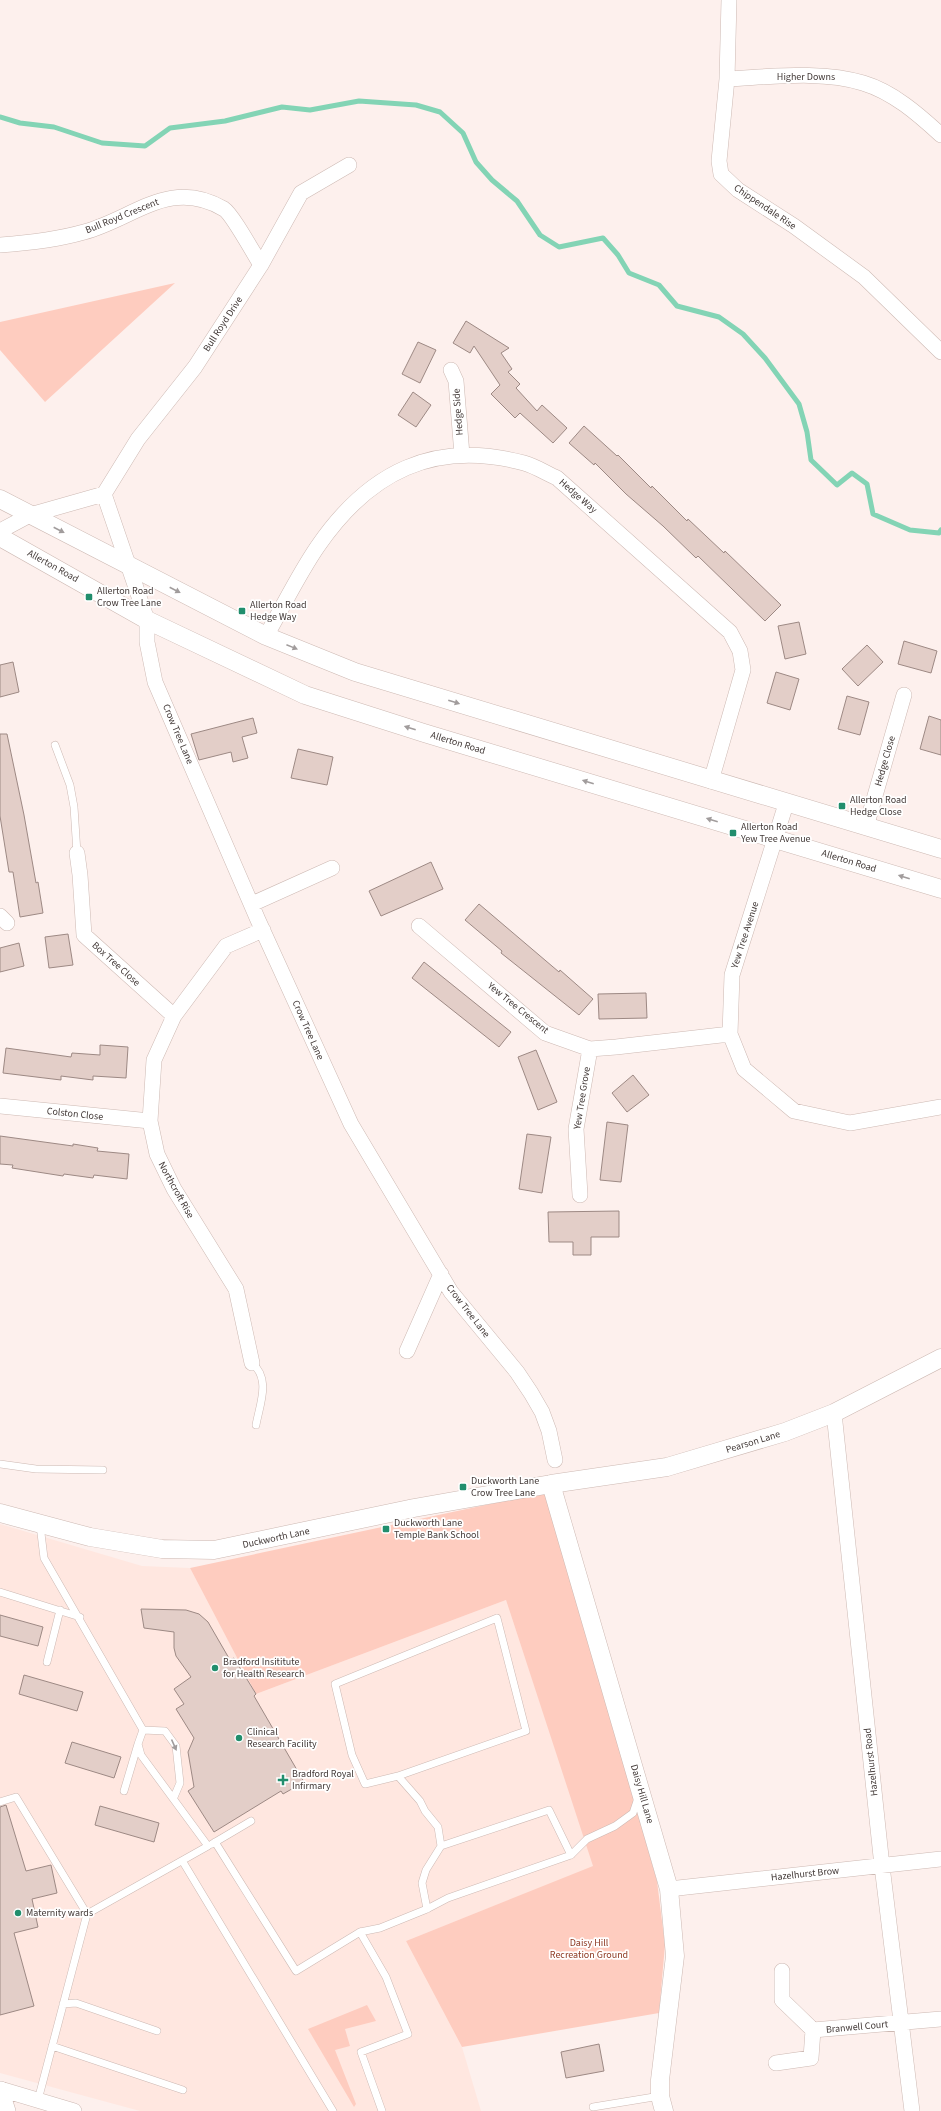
<svg xmlns="http://www.w3.org/2000/svg" width="941" height="2111" font-family="'Source Sans 3',sans-serif">
	<rect width="100%" height="100%" fill="#fdf0ed"/>
	<path fill="#ffe7e0" d="M0,1524L142,1566L190,1568L256,1694L506,1600L594,1866L406,1941L462,2047L481,2111H140L0,2073Z"/>
	<path fill="#feccbf" d="M175,283L45,402L0,350V322Z
		M546,1492L657,1881L665,1945L659,2013L462,2047L406,1941L593,1866L506,1600L256,1694L190,1568Z
		M367,2005L376,2021L345,2029L350,2046L335,2050L356,2104L354,2107L308,2029Z"/>
	<g fill="none" stroke-linecap="round" stroke-linejoin="round">
		<path stroke="#83d4b5" stroke-width="5" d="M0,117L20,123L54,127L102,143L145,146L170,128L225,121L282,107L310,110L359,101L416,105L440,112L463,133L476,162L492,180L517,201L540,235L559,247L603,238L618,255L629,273L659,285L677,306L719,317L743,334L765,358L799,404L807,432L811,460L837,485L852,473L867,484L873,514L910,530L939,533L941,530"/>
	</g>
	<path fill="#e3cec8" stroke="#9d8984" d="M466,321L509,348L501,353L512,369L508,372L520,384L516,388L537,411L542,405L567,428L553,443L520,413L515,418L491,394L500,385L474,346L470,353L453,343Z
		M418,342L436,350L420,383L402,374Z
		M413,392L431,405L416,427L398,415Z
		M584,426L617,456L618,455L651,488L652,486L687,521L688,519L724,553L725,551L781,605L765,621L698,556L696,558L663,526L626,494L595,463L594,465L569,443Z
		M799,622L806,654L785,659L778,626Z
		M904,641L937,651L931,673L898,664Z
		M867,645L883,662L858,686L842,669Z
		M13,662L19,692L0,697V665Z
		M776,672L799,679L790,710L767,703Z
		M847,696L869,702L860,735L838,729Z
		M929,716L941,720V755L920,749Z
		M253,718L257,733L242,737L248,758L233,762L231,752L199,760L191,734Z
		M0,734H7L24,815L36,883L38,882L43,913L20,917L13,872H9L0,816Z
		M298,749L333,757L327,785L291,778Z
		M431,862L443,889L381,916L369,891Z
		M479,904L559,972L560,970L593,999L579,1015L501,953L502,951L465,920Z
		M68,934L73,965L49,968L45,937Z
		M19,943L24,966L0,972V948Z
		M424,962L511,1032L499,1047L412,978Z
		M646,993L647,1018L599,1019L598,994Z
		M100,1045L128,1047L126,1078L93,1076V1080L61,1076V1080L3,1073L6,1048L71,1057L72,1053L100,1055Z
		M536,1050L557,1102L538,1110L518,1057Z
		M633,1075L649,1095L627,1112L612,1093Z
		M607,1122L628,1125L621,1182L600,1180Z
		M527,1134L551,1137L542,1193L519,1189Z
		M0,1136L73,1146V1144L98,1148L97,1151L129,1154L127,1179L94,1175L93,1178L64,1174L63,1176L12,1168L13,1165L0,1164Z
		M619,1211V1237H591V1255H573V1242H549L548,1212Z
		M141,1609L186,1610L199,1614L208,1622L230,1660L234,1658L256,1694L254,1696L304,1782L283,1794L281,1791L214,1832L188,1791L194,1787L188,1752L194,1738L176,1709L184,1704L174,1689L191,1677L176,1656L174,1648V1632L144,1628Z
		M0,1615L43,1627L38,1646L0,1636Z
		M24,1675L83,1692L77,1711L19,1694Z
		M72,1742L121,1757L114,1778L65,1763Z
		M6,1805L26,1871L51,1865L57,1893L32,1899L38,1927L14,1933L34,2006L0,2015V1807Z
		M100,1806L159,1823L154,1842L95,1825Z
		M599,2044L604,2071L566,2078L561,2052Z"/>
	<g fill="none" stroke-linecap="round" stroke-linejoin="round">
		<defs>
			<path id="service" d="M55,745L70,785L74,807L77,853
				M252,1363C271,1379 260,1403 256,1425
				M0,1464L36,1469L103,1470
				M40,1525L44,1558L143,1730
				M0,1592L80,1617
				M47,1662L60,1610
				M143,1730L165,1731L176,1746L180,1783L174,1797
				M398,1776L526,1731L497,1618L335,1684L352,1755L365,1784L398,1776L420,1801L425,1811L438,1827L441,1846
				M124,1791L138,1744
				M0,1802L16,1797L87,1914
				M215,1842L296,1971L360,1932L386,1977L408,2034L361,2052L382,2111
				M212,1844L251,1821
				M571,1855L587,1839L615,1826L633,1813L638,1798
				M183,1862L333,2111
				M360,1932L380,1928L427,1909L448,1898L571,1855L549,1810L441,1846L426,1870L422,1883L427,1909
				M63,2004L76,2003L157,2031
				M52,2046L183,2090
				M38,2100L87,1914L208,1846L141,1755L138,1744L143,1730
				M593,2107L660,2096"/>
			<path id="minor" d="M729,0L727,79L719,161L721,174L738,190L794,226L864,277L941,352
				M727,79C770,77 822,70 863,83C893,92 918,114 941,135
				M0,245C29,243 56,240 84,232C133,219 170,177 224,209C232,214 254,254 261,265
				M451,370L456,381L462,455
				M104,494L147,620V642L155,682L258,920L351,1124L451,1292L517,1372L531,1393L542,1412L549,1431L555,1460
				M0,531L30,515L104,494L138,439L195,367L261,265L301,193L349,165
				M266,636C283,607 298,575 318,546C369,472 434,439 524,463C535,466 546,473 557,478L730,632L740,651L743,670L711,781
				M786,804L732,975L730,1034L744,1069L794,1111L850,1123L941,1107
				M866,827L904,695
				M77,853L80,875L84,935L174,1016
				M252,904L332,868
				M0,916L7,923
				M419,926L545,1033L590,1049L616,1047L730,1034
				M0,1106L150,1121
				M580,1195L576,1129L590,1049
				M407,1351L441,1274
				M252,1363L236,1289L174,1189L157,1154L150,1121L154,1060L174,1016L226,946L263,930
				M834,1413L882,1866L912,2111
				M669,1889L941,1859
				M782,1971V2000L813,2030
				M776,2063L811,2058L813,2030L941,2019
				M0,2089L74,2111
				M1,2089L8,2111"/>
			<path id="tertiary" d="M0,499L266,636L355,672L941,849
				M0,537L147,620L305,695L424,733L941,889
				M551,1484L669,1889L675,1956L660,2080V2096L664,2111
				M0,1513L90,1537L162,1549L214,1550L414,1508L551,1484L667,1467L785,1432L834,1413L941,1358"/>
		</defs>
		<use href="#service" stroke="#cdb9b3" stroke-width="8"/>
		<use href="#minor" stroke="#cdb9b3" stroke-width="16"/>
		<use href="#tertiary" stroke="#cdb9b3" stroke-width="19"/>
		<use href="#service" stroke="#fff" stroke-width="7"/>
		<use href="#minor" stroke="#fff" stroke-width="15"/>
		<use href="#tertiary" stroke="#fff" stroke-width="18"/>
	</g>
	<defs><path id="oneway-solid" d="M-6-.8H1V-3.2L6.5 0L1 3.2V.8H-6Z"/></defs>
	<g fill="#a19c9c">
		<use href="#oneway-solid" transform="translate(59 530) rotate(27)"/>
		<use href="#oneway-solid" transform="translate(175 590) rotate(27)"/>
		<use href="#oneway-solid" transform="translate(292 647) rotate(22)"/>
		<use href="#oneway-solid" transform="translate(454 702) rotate(17)"/>
		<use href="#oneway-solid" transform="translate(410 728) rotate(-162)"/>
		<use href="#oneway-solid" transform="translate(588 782) rotate(-163)"/>
		<use href="#oneway-solid" transform="translate(712 820) rotate(-163)"/>
		<use href="#oneway-solid" transform="translate(904 877) rotate(-163)"/>
		<use href="#oneway-solid" transform="translate(174 1745) rotate(66)"/>
	</g>
	<g fill="#218e6d" stroke="#fff" stroke-width="1.5">
		<rect x="85" y="593" width="8" height="8" rx="2"/>
		<rect x="238" y="607" width="8" height="8" rx="2"/>
		<rect x="838" y="802" width="8" height="8" rx="2"/>
		<rect x="729" y="829" width="8" height="8" rx="2"/>
		<rect x="459" y="1483" width="8" height="8" rx="2"/>
		<rect x="382" y="1525" width="8" height="8" rx="2"/>
		<circle cx="215" cy="1668" r="4"/>
		<circle cx="239" cy="1738" r="4"/>
		<path d="M281 1774h4v4h4v4h-4v4h-4v-4h-4v-4h4z"/>
		<circle cx="18" cy="1913" r="4"/>
	</g>
	<g text-anchor="middle" dominant-baseline="central" stroke-width="3.5" stroke-linejoin="round" paint-order="stroke">
		<g font-size="10" fill="#433a38" stroke="#fff">
			<text x="806" y="77">Higher Downs</text>
			<text transform="translate(765 207) rotate(34)">Chippendale Rise</text>
			<text transform="translate(122 216) rotate(-22)">Bull Royd Crescent</text>
			<text transform="translate(223 324) rotate(-57)">Bull Royd Drive</text>
			<text transform="translate(458 412) rotate(-94)">Hedge Side</text>
			<text transform="translate(578 496) rotate(41)">Hedge Way</text>
			<text transform="translate(53 566) rotate(29)">Allerton Road</text>
			<text transform="translate(178 734) rotate(67)">Crow Tree Lane</text>
			<text transform="translate(458 743) rotate(17)">Allerton Road</text>
			<text transform="translate(885 761) rotate(-74)">Hedge Close</text>
			<text transform="translate(849 861) rotate(17)">Allerton Road</text>
			<text transform="translate(745 935) rotate(-72)">Yew Tree Avenue</text>
			<text transform="translate(116 964) rotate(42)">Box Tree Close</text>
			<text transform="translate(518 1008) rotate(39)">Yew Tree Crescent</text>
			<text transform="translate(308 1030) rotate(66)">Crow Tree Lane</text>
			<text transform="translate(582 1098) rotate(-81)">Yew Tree Grove</text>
			<text transform="translate(75 1114) rotate(6)">Colston Close</text>
			<text transform="translate(176 1190) rotate(61)">Northcroft Rise</text>
			<text transform="translate(468 1311) rotate(52)">Crow Tree Lane</text>
			<text transform="translate(753 1442) rotate(-17)">Pearson Lane</text>
			<text transform="translate(276 1538) rotate(-12)">Duckworth Lane</text>
			<text transform="translate(871 1762) rotate(-96)">Hazelhurst Road</text>
			<text transform="translate(642 1794) rotate(74)">Daisy Hill Lane</text>
			<text transform="translate(805 1874) rotate(-6)">Hazelhurst Brow</text>
			<text transform="translate(857 2027) rotate(-5)">Branwell Court</text>
		</g>
		<g font-size="10" fill="#433a38" stroke="#fff" text-anchor="start">
			<text x="97" y="591">Allerton Road<tspan x="97" dy="12">Crow Tree Lane</tspan></text>
			<text x="250" y="605">Allerton Road<tspan x="250" dy="12">Hedge Way</tspan></text>
			<text x="850" y="800">Allerton Road<tspan x="850" dy="12">Hedge Close</tspan></text>
			<text x="741" y="827">Allerton Road<tspan x="741" dy="12">Yew Tree Avenue</tspan></text>
			<text x="471" y="1481">Duckworth Lane<tspan x="471" dy="12">Crow Tree Lane</tspan></text>
			<text x="394" y="1523">Duckworth Lane<tspan x="394" dy="12">Temple Bank School</tspan></text>
			<text x="223" y="1662">Bradford Insititute<tspan x="223" dy="12">for Health Research</tspan></text>
			<text x="247" y="1732">Clinical<tspan x="247" dy="12">Research Facility</tspan></text>
			<text x="292" y="1774">Bradford Royal<tspan x="292" dy="12">Infirmary</tspan></text>
			<text x="26" y="1913">Maternity wards</text>
		</g>
		<g font-size="10" fill="#8d3821" stroke="#fff">
			<text x="589" y="1943">Daisy Hill<tspan x="589" dy="12">Recreation Ground</tspan></text>
		</g>
	</g>
</svg>
